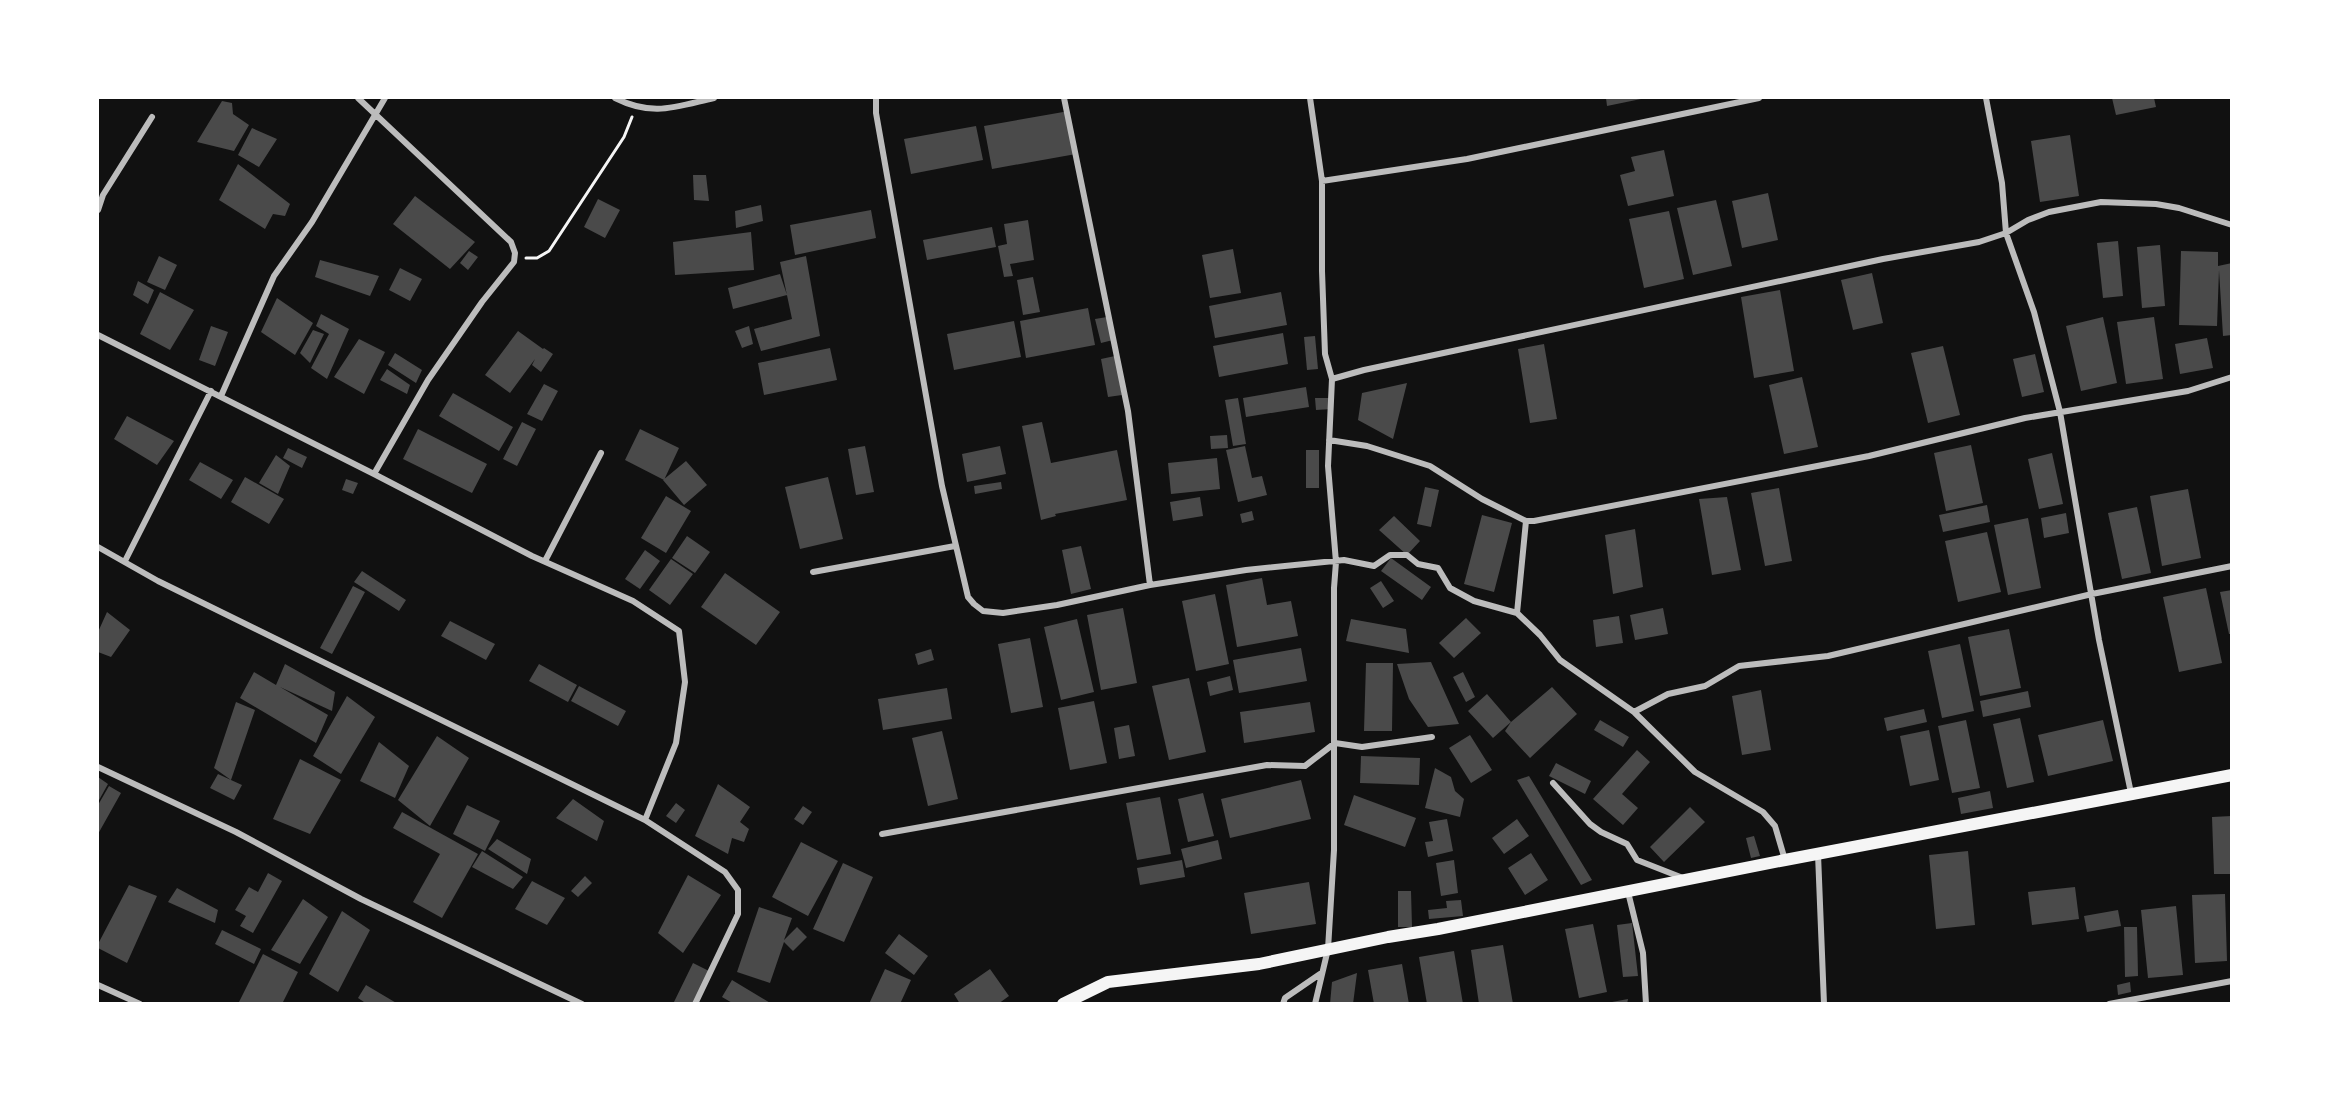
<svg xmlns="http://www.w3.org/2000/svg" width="2329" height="1101" font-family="Roboto,sans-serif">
	<rect width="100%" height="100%" fill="#111"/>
	<path fill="#4a4a4a" d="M1606,98H1640L1641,99L1607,106Z
		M2112,98H2154L2156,107L2116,115Z
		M222,101L232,103L233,114L249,125L234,151L197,142Z
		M1069,111L1076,154L992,169L984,126Z
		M976,126L983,160L911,174L904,139Z
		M252,128L277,139L259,167L238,155Z
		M2070,135L2079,196L2040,202L2031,141Z
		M1664,150L1674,196L1628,206L1620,175L1635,171L1631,157Z
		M238,164L290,204L285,216L273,214L265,229L219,200Z
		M693,175H706L709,201L694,200Z
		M1768,193L1778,240L1742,248L1732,201Z
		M415,196L475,242L450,269L393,224Z
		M598,199L620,210L605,238L584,227Z
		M1716,200L1732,266L1693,275L1677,208Z
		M761,205L763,221L736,228L735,211Z
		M871,210L876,238L795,255L790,225Z
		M1669,211L1684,279L1644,288L1629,219Z
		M1028,220L1034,260L1010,264L1013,276L1004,277L998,246L1007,244L1004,224Z
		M992,227L996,247L927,260L923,240Z
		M751,232L754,270L675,275L673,242Z
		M2118,241L2123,296L2103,298L2097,243Z
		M2160,245L2165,306L2142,308L2137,247Z
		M1233,249L1241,293L1210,298L1202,255Z
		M469,251L478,257L468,270L460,263Z
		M2181,251L2218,252V266L2232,263V335L2223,336L2219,270L2217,326L2179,325Z
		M159,256L177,265L165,290L147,282Z
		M806,256L820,336L761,351L754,329L792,319L780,262Z
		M320,260L379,276L370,296L315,277Z
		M400,268L422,279L410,301L389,290Z
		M1872,273L1883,323L1853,330L1841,280Z
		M780,274L787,295L733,309L728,288Z
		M1033,277L1040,312L1023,315L1017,280Z
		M138,281L154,290L148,304L133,295Z
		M1780,290L1794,371L1754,378L1741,297Z
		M160,292L194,310L170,350L140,334Z
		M1281,292L1287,325L1215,338L1209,306Z
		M277,298L313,323L295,355L261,332Z
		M1088,308L1095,345L1026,358L1020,321Z
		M321,314L349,329L327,379L311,368L329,334L316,326Z
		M1107,317L1113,340L1101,343L1095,319Z
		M2103,317L2117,383L2081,391L2066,326Z
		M2154,317L2163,379L2126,384L2117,322Z
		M1014,321L1021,357L954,370L947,334Z
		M211,326L228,332L215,366L199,360Z
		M749,326L753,344L742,348L735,331Z
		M313,330L324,334L310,363L300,353Z
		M518,331L543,349L544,348L553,354L541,372L532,365L535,359L510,393L485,375Z
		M1283,333L1288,364L1219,377L1213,346Z
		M1315,336L1318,369L1307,370L1304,337Z
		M2207,338L2213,368L2180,374L2175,344Z
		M359,339L385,352L364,394L334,377Z
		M1544,344L1557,419L1530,423L1518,349Z
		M1943,346L1960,415L1928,423L1911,353Z
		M830,348L837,380L764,395L758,363Z
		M395,353L422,370L416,383L388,365Z
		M2035,354L2044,392L2022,397L2013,359Z
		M1115,356L1122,395L1108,397L1101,359Z
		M387,369L410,385L407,394L380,380Z
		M1802,377L1818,447L1784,454L1769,385Z
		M1407,383L1393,439L1358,420L1362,393Z
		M544,384L558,391L542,421L527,414Z
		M1306,387L1309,407L1246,417L1243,398Z
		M453,393L513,427L499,451L439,416Z
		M1238,398L1246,444L1233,446L1225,400Z
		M1315,398H1332V409L1316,410Z
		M127,416L174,441L157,465L114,439Z
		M522,422L536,429L517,466L503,459Z
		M1042,422L1051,463L1117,450L1127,500L1055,514L1056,516L1041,520L1022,426Z
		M418,429L487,464L472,493L403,459Z
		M640,429L679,448L664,480L625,460Z
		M1227,435L1228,448L1211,449L1210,436Z
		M1971,445L1983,503L1946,511L1934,453Z
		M865,446L874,492L856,495L848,449Z
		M1000,446L1006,474L967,482L962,454Z
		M1245,446L1252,478L1262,476L1267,495L1238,502L1226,450Z
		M288,448L307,457L302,468L283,458Z
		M1306,450H1319V488H1306Z
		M2052,453L2063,504L2039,509L2028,459Z
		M276,455L290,466L278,494L259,483Z
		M1217,458L1220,489L1171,494L1168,463Z
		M686,461L707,485L684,505L663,480Z
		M200,462L233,480L221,499L189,480Z
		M245,477L284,499L269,524L231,502Z
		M828,477L843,539L800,549L785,487Z
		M346,479L358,483L353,494L342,490Z
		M1001,482L1002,489L975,494L974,486Z
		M1425,487L1439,490L1431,527L1417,524Z
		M1779,488L1792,561L1765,566L1751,493Z
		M2188,489L2201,558L2162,566L2150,496Z
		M666,496L691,511L666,553L641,538Z
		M1200,497L1203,516L1173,521L1170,502Z
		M1727,497L1741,570L1712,575L1699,499Z
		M1987,505L1990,522L1943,532L1939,515Z
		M2137,507L2151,573L2122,579L2108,513Z
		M1252,511L1254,520L1242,523L1240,514Z
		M2066,513L2069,533L2044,538L2041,518Z
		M1482,515L1512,523L1494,592L1464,584Z
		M1394,516L1420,541L1407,555L1379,530Z
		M2028,518L2041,588L2008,595L1994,525Z
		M1635,529L1643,587L1613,594L1605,535Z
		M1987,532L2001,592L1958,602L1945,541Z
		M687,536L710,552L695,573L672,558Z
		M1081,546L1091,589L1071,594L1062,550Z
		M645,550L660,561L640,589L625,579Z
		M1391,558L1431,587L1422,600L1381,571Z
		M671,559L693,574L670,605L649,590Z
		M362,571L406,600L399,611L354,582Z
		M725,573L780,612L756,645L701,607Z
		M1262,578L1267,605L1291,601L1298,636L1237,647L1226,585Z
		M1381,581L1394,601L1383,608L1370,588Z
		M353,586L365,592L332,654L320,648Z
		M2206,588L2222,663L2179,672L2163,597Z
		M2232,590V634H2229L2220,592Z
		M1215,594L1229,664L1196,671L1182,601Z
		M1123,608L1137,683L1101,690L1087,615Z
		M1663,608L1668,634L1635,640L1630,615Z
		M107,612L130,630L111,657L98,652V632Z
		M1619,616L1623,643L1596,647L1593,620Z
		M1466,618L1481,633L1454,658L1439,643Z
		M1077,619L1094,692L1061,700L1044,627Z
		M1351,619L1406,629L1409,653L1346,641Z
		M450,621L495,644L486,660L441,636Z
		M2009,629L2021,688L1980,696L1968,637Z
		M1030,638L1043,707L1011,713L998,644Z
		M1960,644L1974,711L1942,718L1928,651Z
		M1301,648L1307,681L1239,693L1233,660Z
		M931,649L934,660L918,665L915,654Z
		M1431,662L1459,724L1428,727L1409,699L1397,664Z
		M1366,663H1393L1392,731H1364Z
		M285,664L335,692L332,711L280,687L328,715L316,743L240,698L254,672L276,685Z
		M539,664L577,685L568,702L529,681Z
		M1463,672L1475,697L1466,702L1453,677Z
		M1230,676L1233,690L1210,696L1207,682Z
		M1189,678L1206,752L1169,760L1152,686Z
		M579,686L626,711L618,726L571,701Z
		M1552,687L1577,714L1530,758L1505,731L1511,722L1493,738L1468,711L1487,694L1511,722Z
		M947,688L952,719L883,730L878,699Z
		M1761,690L1771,750L1742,755L1732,696Z
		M2028,691L2031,707L1983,717L1980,701Z
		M347,696L375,717L341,774L313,756Z
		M1094,701L1107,763L1070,770L1058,708Z
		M236,702L255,710L231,780L242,785L234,800L210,788L218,774L231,780L214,768Z
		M1310,702L1315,732L1244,743L1240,712Z
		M1924,709L1927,722L1887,731L1884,718Z
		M2020,718L2034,782L2007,788L1993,724Z
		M1600,720L1629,737L1623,747L1594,730Z
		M1966,720L1980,788L1952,793L1938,726Z
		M2103,720L2113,761L2048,776L2038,735Z
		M1129,725L1135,756L1119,759L1114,728Z
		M1929,730L1939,780L1910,786L1900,736Z
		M942,731L958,799L928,806L912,738Z
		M1470,735L1492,770L1471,783L1449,748Z
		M437,736L469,758L430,826L398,800Z
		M379,742L409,766L395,798L360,781Z
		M1637,750L1650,762L1622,794L1638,808L1623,825L1593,799Z
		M1361,756L1420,758L1419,785L1360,783Z
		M300,759L341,780L310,834L273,819Z
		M1556,763L1591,781L1585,794L1549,776Z
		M1435,768L1451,777L1455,791L1464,799L1460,817L1425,808Z
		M1529,776L1592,880L1581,885L1517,780Z
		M98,777L108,784L98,802Z
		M1301,780L1311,819L1230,838L1221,799Z
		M718,784L750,807L740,822L749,829L744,842L732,838L728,854L695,836Z
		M109,786L121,793L98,834V805Z
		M1990,791L1993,808L1961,814L1958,798Z
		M1203,793L1214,836L1188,842L1178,799Z
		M1354,795L1416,818L1405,847L1344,825Z
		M1160,797L1171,854L1137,860L1126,803Z
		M573,799L604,821L597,841L556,818Z
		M676,803L685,810L676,823L666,816Z
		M467,805L500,821L485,851L453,834Z
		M803,806L812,812L803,825L794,819Z
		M1690,807L1705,822L1664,862L1650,847Z
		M402,812L478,854L442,918L413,902L440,854L393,828Z
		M2232,816V874H2214L2212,817Z
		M1447,819L1453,851L1428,857L1425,842L1433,841L1429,822Z
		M1517,819L1529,836L1504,854L1492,838Z
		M1754,836L1760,856L1751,858L1746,838Z
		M497,839L531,859L527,874L488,849Z
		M1218,840L1222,859L1186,868L1181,849Z
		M801,842L838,861L808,916L772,897Z
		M482,851L523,877L513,889L472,867Z
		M1968,851L1975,925L1936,929L1929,855Z
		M1531,853L1548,880L1525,895L1508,868Z
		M1182,860L1185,877L1140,885L1137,868Z
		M1454,860L1458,893L1441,896L1436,863Z
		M843,863L873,877L844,942L813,929Z
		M268,873L282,881L253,933L240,926L246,916L235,910L249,887L258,892Z
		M688,875L721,895L683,953L658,933Z
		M585,876L592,883L578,897L571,891Z
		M532,881L565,898L547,925L515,909Z
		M1309,882L1316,924L1251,934L1244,893Z
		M129,885L157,896L127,963L98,948V944Z
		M2075,887L2079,919L2032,925L2028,892Z
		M177,888L218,910L215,923L168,902Z
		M1398,891H1411L1412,927H1398Z
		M2225,894L2227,961L2195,963L2192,895Z
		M303,899L328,917L300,964L271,950Z
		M1461,900L1463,916L1429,919L1428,910L1447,908L1446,901Z
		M2176,906L2183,975L2148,978L2141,910Z
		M759,907L792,918L784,940L797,927L807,937L793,951L784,942L770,983L737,972Z
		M2118,910L2121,926L2087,932L2084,916Z
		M342,911L370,930L338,992L309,974Z
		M1632,923L1638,976L1623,977L1617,925Z
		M1593,924L1607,992L1579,998L1565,929Z
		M2124,927H2137L2138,976L2125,977Z
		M222,930L261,949L254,964L215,944Z
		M899,934L928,956L914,975L885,953Z
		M1503,945L1513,1004H1479L1471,950Z
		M1454,951L1463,1004H1427L1419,957Z
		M263,954L298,972L282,1004H238Z
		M693,963L709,971L694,1004H673Z
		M1402,964L1409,1004H1374L1368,970Z
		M885,969L911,980L900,1004H869Z
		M990,969L1009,996L998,1004H960L954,994Z
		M1357,973L1353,1004H1330L1332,982Z
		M732,980L772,1004H734L722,997Z
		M2130,982L2131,992L2118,995L2117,985Z
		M366,985L398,1004H367L358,998Z
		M1628,999L1627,1004H1612V1002Z"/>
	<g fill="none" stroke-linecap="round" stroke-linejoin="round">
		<path stroke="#f5f5f5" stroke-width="3" d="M526,258H537L549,251L624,137L632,117"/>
		<path stroke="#bcbcbc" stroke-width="6" d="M358,98L511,242L515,253L514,262L482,302L428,380L374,474
			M615,98C653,117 675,107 714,98
			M876,98V113L942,486L968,597L974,604L983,611L1003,613L1057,605L1150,585L1246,570L1344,560L1374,566L1390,555H1407L1418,564L1438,568L1450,588L1474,601L1517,613
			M1064,98L1128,411L1150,585
			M1310,98L1322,181V271L1325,354L1332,379L1328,466L1336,562L1334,588V850L1328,949L1315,1004
			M1986,98L2002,183L2006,233L2034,312L2060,412L2099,640L2131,793
			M1322,181L1467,159L1759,98
			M98,210L103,195L152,117
			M98,335L374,474L532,556L633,601L679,631L685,682L676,743L645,820
			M1332,379L1364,370L1883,259L1979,242L2006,233L2028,220L2049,212L2101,202L2156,204L2179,208L2232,225
			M221,396L274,276L312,222L385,98
			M1329,440L1367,446L1430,466L1482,499L1526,521H1534L1869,456L2025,418L2188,391L2232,377
			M1526,521L1517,613L1540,635L1560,660L1634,712L1695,772L1763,812L1775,826L1785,860
			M98,547L158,581L645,820L725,872L738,890V914L695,1004
			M125,561L211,391
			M545,561L601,453
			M813,572L955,546
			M1634,712L1668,694L1705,686L1739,666L1828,656L2092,594L2232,566
			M98,767L236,832L361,899L582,1004
			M1553,783L1590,824L1601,832L1627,844L1637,860L1683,878
			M882,834L1267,765L1305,766L1335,743L1362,747L1432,737
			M1818,854L1824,1004
			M1628,892L1643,953L1646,1004
			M98,985L140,1004
			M1283,1004L1285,998L1320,974
			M2109,1004L2232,981"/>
		<path stroke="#f5f5f5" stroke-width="12" d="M1063,1004L1108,982L1259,964L1388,937L1438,929L1785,860L2232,775"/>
	</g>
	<rect width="2329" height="1101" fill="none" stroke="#ffffff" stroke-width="198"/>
</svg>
